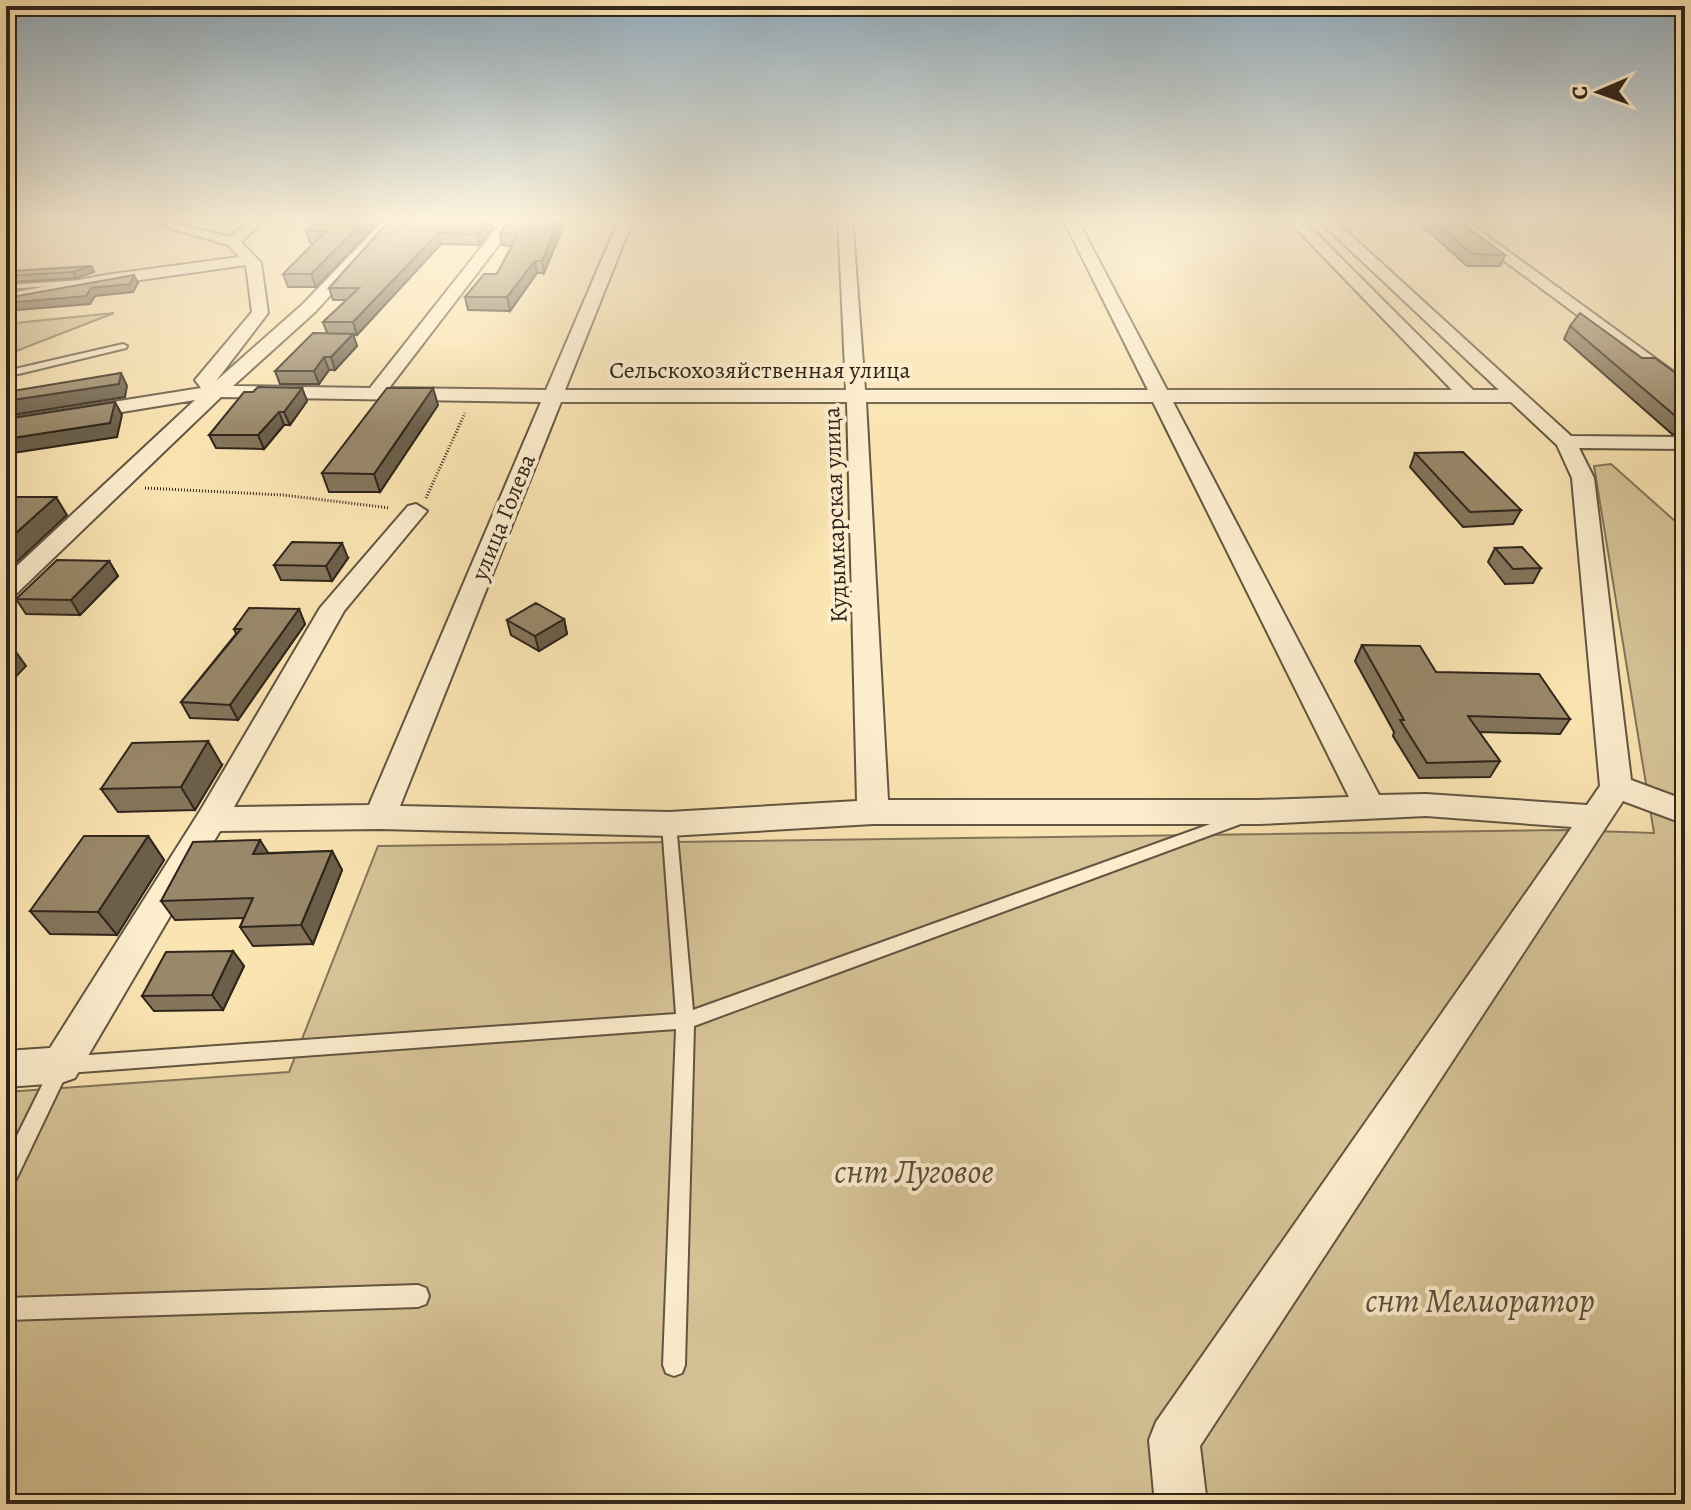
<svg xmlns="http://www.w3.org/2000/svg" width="1691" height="1510" font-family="Alegreya,serif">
	<rect width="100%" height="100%" fill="#fae4b2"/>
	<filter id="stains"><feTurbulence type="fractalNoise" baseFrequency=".0025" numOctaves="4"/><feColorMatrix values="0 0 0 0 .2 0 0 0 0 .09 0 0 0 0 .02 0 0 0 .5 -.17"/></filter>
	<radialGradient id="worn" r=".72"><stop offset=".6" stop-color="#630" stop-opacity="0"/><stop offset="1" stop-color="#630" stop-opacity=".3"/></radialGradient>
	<path fill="#d7c498" stroke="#83745a" stroke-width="2" d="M114,313L6,355V324Z
		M1611,464L1685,530V1504H6V1092L289,1072L378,846L1564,830L1654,833L1594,466Z"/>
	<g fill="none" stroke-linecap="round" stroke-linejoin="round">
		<defs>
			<path id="lane" d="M84,280L85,282L81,284L6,289V285Z
				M123,344L127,346L126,348L6,377V371Z
				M1241,813L1246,814L1248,818L1246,822L694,1026L685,1365L682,1373L674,1376L666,1373L663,1365L676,1029L67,1073L13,1186L6,1189V1158L55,1059L61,1057L676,1014L662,824L664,820H674L676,824L693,1010Z
				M418,1285L426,1288L429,1296L426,1304L418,1307L6,1320V1298Z"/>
			<path id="street" d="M252,217H268L241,242L261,263L268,313L216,381L303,304L387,217H402L315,312L233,386L370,388L498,226H449L442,222L444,219L509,218L514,219V225L389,388L546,390L620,217H634L565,390H846L838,217H852L865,390H1148L1062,217H1076L1167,390H1452L1285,217H1300L1473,390H1499L1315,217H1331L1571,436L1685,437V449L1579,448L1594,478L1631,780L1685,800V824L1623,801L1200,1446L1207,1504H1155L1149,1440L1156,1422L1572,827L1426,816L1259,824H873L669,836L380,829L220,831L75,1078L61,1083L6,1087V1051L50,1048L200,811L320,608L408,506L416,504L427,511L344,611L234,807L369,805L541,402L221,397L15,595L6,598V576L195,400L6,431V419L201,388L195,380L252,312L246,265L105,285L6,304V294L105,275L239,257L228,245L163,226L170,222L230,237ZM561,402H847L857,801L669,812L400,806ZM866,402H1153L1349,797L1259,800H888ZM1173,402H1511L1557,445L1572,478L1600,786L1587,805L1426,794L1379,795Z
				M1445,217H1461L1685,380V395Z"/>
		</defs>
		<use href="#lane" stroke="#625541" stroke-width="4"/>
		<use href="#street" stroke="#625541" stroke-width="4"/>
		<path stroke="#2f251b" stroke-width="3" stroke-dasharray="1 2" stroke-linecap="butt" d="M558,219L589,217
			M145,488L283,495L390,508
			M426,498L465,413"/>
		<use href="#lane" fill="#fcedcd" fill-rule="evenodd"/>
		<use href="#street" fill="#fcedcd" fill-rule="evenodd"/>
	</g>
	<path fill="#84755b" stroke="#2f251b" stroke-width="2" d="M320,217H384L316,287H288L283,274L314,243H310L306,231Z
		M562,217L563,227L544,273H537L510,311L468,310L465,297L497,274L512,246L502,245L500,233Z
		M1420,217H1452L1505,255L1500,266H1467L1418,222Z
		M392,218L492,229L479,245L441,244L357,335H353L357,346L335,370H329L319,384H280L275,371L327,333L323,322L347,300H333L329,288Z
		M91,266L94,272L76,278L12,282L9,276Z
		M1570,326L1685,380V435L1672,434L1564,339Z
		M1685,358V377L1678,371Z
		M302,388L307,401L290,425H284L264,449L216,448L209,435Z
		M438,405L380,492H329L322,473Z
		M1415,453L1521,510L1513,524L1463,527L1410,467Z
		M1495,548L1541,568L1533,583L1505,584L1488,562Z
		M348,558L332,581L281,580L274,565Z
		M109,561L118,576L80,615L26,614L16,599Z
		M299,609L305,624L238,720L190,718L181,702L236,634L234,629Z
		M564,619L567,634L539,651L511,635L507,620Z
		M1362,645L1436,672L1570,719L1560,734L1479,732L1500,761L1490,777L1419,778L1393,736L1394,732L1355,661Z
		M222,765L195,810L118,812L101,789Z
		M148,836L164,860L117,935L50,934L30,911Z
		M332,851L342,870L313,944L253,946L240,927L244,918L175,920L161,901L268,853Z
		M233,951L244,966L223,1010L154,1011L142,996Z"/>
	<path fill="#6b5f4a" stroke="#2f251b" stroke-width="2" d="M368,217H384L316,287L311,274Z
		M560,217H562L563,227L544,273L542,261Z
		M489,218L492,229L479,245L477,234Z
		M438,233L441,244L357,335L353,322Z
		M535,261L537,273L510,311L507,297Z
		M91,266L94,272L76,278L73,272Z
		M134,275L138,283L133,292L95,296L90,304L6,311V303L91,288Z
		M353,334L357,346L335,370L331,357Z
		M324,357L329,370L319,384L314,371Z
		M121,373L127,386L125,397L6,416V401Z
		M302,388L307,401L290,425L284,412Z
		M433,388L438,405L380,492L374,474Z
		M115,402L122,415L117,437L6,454V439Z
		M279,412L284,425L264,449L258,435Z
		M56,497L67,515L6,572V542Z
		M342,543L348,558L332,581L326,566Z
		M109,561L118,576L80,615L71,600Z
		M299,609L305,624L238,720L230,705Z
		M564,619L567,634L539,651L535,636Z
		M11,645L26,666L6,687V649Z
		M208,741L222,765L195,810L181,787Z
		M148,836L164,860L117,935L98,912Z
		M260,840L272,859L253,854Z
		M332,851L342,870L313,944L301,925Z
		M233,951L244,966L223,1010L212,995Z"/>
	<path fill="#99886a" stroke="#2f251b" stroke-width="2" d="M320,217H368L311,274H283L326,231H306Z
		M511,217H560L542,261H535L507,297H465L484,274H497L518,234L500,233Z
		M1429,217H1452L1505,255L1472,254Z
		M392,218H489L477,234L438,233L353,322H323L359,288H329Z
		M91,266L73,272L9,276L12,271Z
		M134,275L130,284L91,288L86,296L6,303V298Z
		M1580,313L1642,358H1655L1685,380V421L1680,420L1570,326Z
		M313,333L353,334L331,357H324L314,371H275Z
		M121,373L119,384L6,401V392Z
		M258,387L302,388L284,412H279L258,435H209L244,392H253Z
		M387,388H433L374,474L322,473Z
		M115,402L110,423L6,439V419Z
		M1463,452L1521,510L1470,512L1415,453Z
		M9,497H56L6,542V500Z
		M292,542L342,543L326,566L274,565Z
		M1522,547L1541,568L1513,569L1495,548Z
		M57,560L109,561L71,600L16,599Z
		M536,603L564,619L535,636L507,620Z
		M249,608L299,609L230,705L181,702L241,629H234Z
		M1362,645L1420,646L1436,672L1539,674L1570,719L1468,716L1500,761L1427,763L1400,720H1404Z
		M208,741L181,787L101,789L132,743Z
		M84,836H148L98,912L30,911Z
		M260,840L253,854L332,851L301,925L240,927L253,898L161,901L193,842Z
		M233,951L212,995L142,996L166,952Z"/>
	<linearGradient id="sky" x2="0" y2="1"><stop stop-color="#93adbe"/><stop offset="0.51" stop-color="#fdf3dc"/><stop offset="1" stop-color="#fdf3dc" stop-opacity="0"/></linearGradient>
	<rect width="1691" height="429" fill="url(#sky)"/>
	<g text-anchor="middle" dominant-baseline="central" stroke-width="8" stroke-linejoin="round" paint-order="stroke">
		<g font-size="24" fill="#2f251b" stroke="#fcedcd">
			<text x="760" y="370">Сельскохозяйственная улица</text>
			<text transform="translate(835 515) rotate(-92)">Кудымкарская улица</text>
			<text transform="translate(503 517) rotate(-68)">улица Голева</text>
		</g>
		<g font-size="34" font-style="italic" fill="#594d3a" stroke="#fcedcd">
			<text x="914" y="1171">снт Луговое</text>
			<text x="1480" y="1300">снт Мелиоратор</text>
		</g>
	</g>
	<rect width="1691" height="1510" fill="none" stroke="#fae4b2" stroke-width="32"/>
	<rect x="8" y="8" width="1675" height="1494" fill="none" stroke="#2f251b" stroke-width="4"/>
	<rect x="16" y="16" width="1659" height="1478" fill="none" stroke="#2f251b" stroke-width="2"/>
	<g transform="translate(1599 92) rotate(268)" stroke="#fcedcd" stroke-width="6" paint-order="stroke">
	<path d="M0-6L14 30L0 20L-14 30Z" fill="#2f251b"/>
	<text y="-12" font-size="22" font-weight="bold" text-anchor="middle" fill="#2f251b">С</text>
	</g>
	<rect width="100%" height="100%" filter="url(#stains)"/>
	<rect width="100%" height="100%" fill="url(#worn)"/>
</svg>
